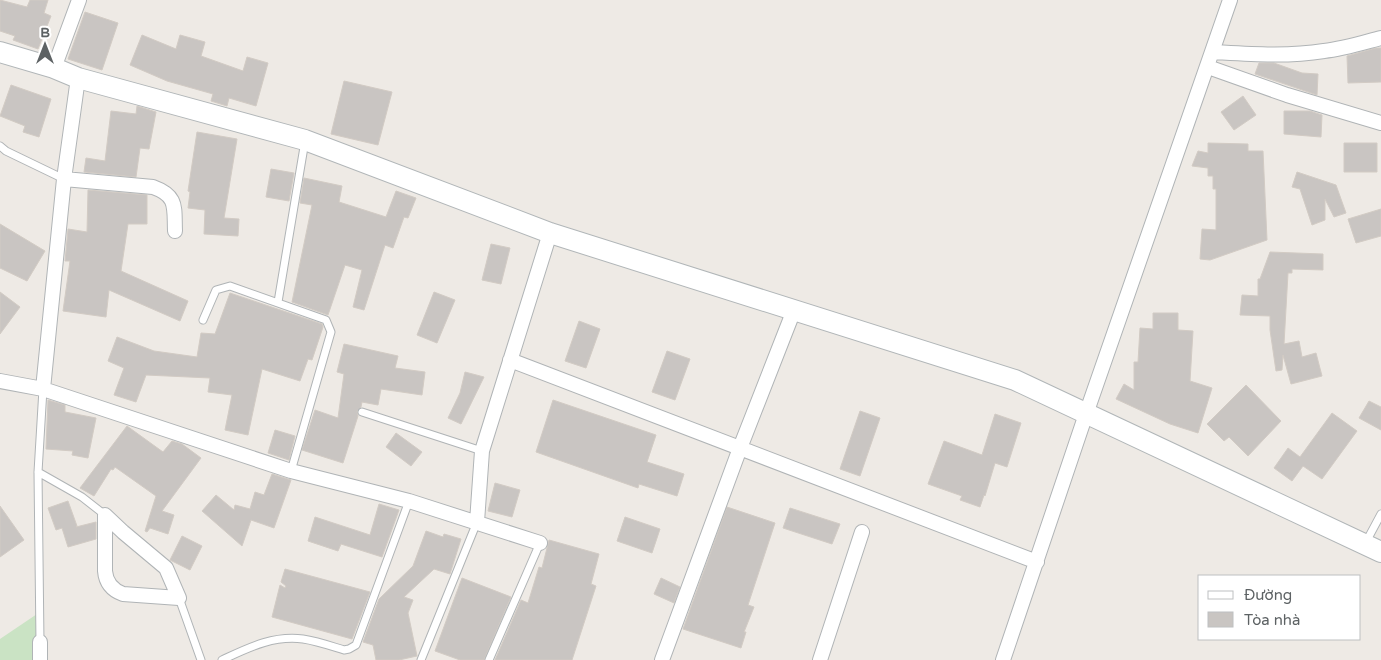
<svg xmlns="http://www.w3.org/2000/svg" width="1381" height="660" font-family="'Varela Round',sans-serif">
	<rect width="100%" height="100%" fill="#eeeae5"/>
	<path fill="#cae3c4" d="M40,612L32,660H0V639Z"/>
	<path fill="#c9c5c2" stroke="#d2cbc4" d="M0,0L27,7L30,0H48L44,13L51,16L38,49L13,40L15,36L0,31Z
		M85,12L118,23L102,70L68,59Z
		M142,35L176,49L180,35L205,42L201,56L243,71L247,57L268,63L256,106L229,98L227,106L211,101L213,94L167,81L130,65Z
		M1376,48H1381V82L1348,83L1347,56Z
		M1259,63H1274L1302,73L1318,74L1317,95L1255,74Z
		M344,81L392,92L378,145L331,134Z
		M11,85L51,99L39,137L23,132L25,126L0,116Z
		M1243,96L1256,115L1234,130L1221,112Z
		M137,106L156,112L149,149L140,148L136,177L84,172L86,158L105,161L111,111L136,114Z
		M1284,111H1310L1322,115L1321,137L1284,134Z
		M197,132L237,139L224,218L239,219L238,236L204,234L205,210L188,208L190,192L188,191Z
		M1208,143L1248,144V151H1263L1267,240L1210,260L1200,259L1202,229L1216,230V189H1213V176H1208V168L1192,166L1198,151L1208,153Z
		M1344,143H1377V172H1344Z
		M271,169L294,173L289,201L266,197Z
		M1297,172L1336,185L1346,213L1334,217L1325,199V220L1312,225L1300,189L1292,187Z
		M304,178L342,186L339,202L386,217L396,191L416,198L408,218L404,217L393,248L385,245L364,310L353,307L362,270L345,265L328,315L292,302L312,205L300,203Z
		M88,190L147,195V224H128L121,271L188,301L180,321L109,290L106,317L63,311L70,261H65L68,229L87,232Z
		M1381,209V236L1356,243L1348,219Z
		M0,224L45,251L27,281L0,268Z
		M491,244L510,248L501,284L482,280Z
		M1270,252L1323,254V270L1292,269V273H1288L1284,344L1299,341L1302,357L1316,353L1322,376L1291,384L1283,355L1282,370L1276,371L1270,330V316L1240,315L1242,295L1258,296V279H1260Z
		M0,292L20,307L0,334Z
		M434,292L455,300L437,343L417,335Z
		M230,293L322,324L323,327L312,360L308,359L300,381L262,369L248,435L225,430L232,395L208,392L210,378L146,375L136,402L114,395L124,368L108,361L117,337L154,351L197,357L201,333L215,334Z
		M1153,313H1178V330L1193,331L1190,381L1212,388L1198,433L1170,424L1116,399L1124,384L1134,390V362H1138L1140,328L1153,329Z
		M579,321L600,329L586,368L565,361Z
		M344,344L398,356L395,368L425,372L422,395L381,389L378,405L362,402L361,407L357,411L358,416L343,463L302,450L315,410L338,418L344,374L337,372Z
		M667,351L690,359L675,400L652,392Z
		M465,372L484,377L461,424L448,418L460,393Z
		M1246,385L1281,421L1248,456L1229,437L1224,441L1207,424Z
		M48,400L65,405V412L96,418L88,458L72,455L73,451L46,449Z
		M553,400L656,435L647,462L684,474L677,496L639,484L638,488L536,452Z
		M1369,401L1381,407V430L1359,418Z
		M860,411L880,418L860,476L840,469Z
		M1332,413L1357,431L1322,479L1303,466L1292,481L1274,468L1288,448L1300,457Z
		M995,414L1021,423L1007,467L995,463L985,496L984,495L980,507L960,500L962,496L928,484L944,441L982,455Z
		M127,426L163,452L172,441L182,444L201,458L162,511L174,515L168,534L150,528L147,532L145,531L156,496L115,467L113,470L111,469L94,496L80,488Z
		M275,430L295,436L289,460L268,453Z
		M396,433L422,452L411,466L386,447Z
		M272,474L291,480L274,528L251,520L242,546L202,511L216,495L234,510L235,505L250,509L255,492L264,495Z
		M495,483L520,490L512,517L488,511Z
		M68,501L77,526L76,527L96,522V539L68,547L62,528L56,530L48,508Z
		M379,504L399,510L382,557L341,544L338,551L308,541L315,517L370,535Z
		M0,506L24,540L0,557Z
		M727,507L775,523L748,605L754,607L744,632H746L741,648L683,629Z
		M790,508L840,524L832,544L783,528Z
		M625,517L660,529L652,553L617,541Z
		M426,531L443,537L444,534L461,539L450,574L434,569L404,597L413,600L408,613L417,656L399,660H376L373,645L363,642L379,599L413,566Z
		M182,536L202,546L190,570L170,560Z
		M549,540L599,554L591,584L596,586L572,660H495L521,600L528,603L539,567L542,568Z
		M285,569L370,592L352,639L272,617L280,585L285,588L286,586L281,582Z
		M462,578L511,597L484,660H460L435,651Z
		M661,578L680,587L674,603L654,594Z"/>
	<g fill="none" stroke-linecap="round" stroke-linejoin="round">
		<defs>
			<path id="lane" d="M0,146L6,151L64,179
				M278,302L305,141
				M203,320L216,290L230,286L326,320L331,332L291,471
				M362,412L482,451
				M38,472L82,497L105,515
				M1366,542L1381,514
				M179,598L201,660
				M40,642L38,472L43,389
				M222,660C248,648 273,635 303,639C317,641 331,646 344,650L349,649L356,645L409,501
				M421,660L477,522
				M489,660L540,543"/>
			<path id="street" d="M1212,52C1249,54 1287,57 1324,51C1343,49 1362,43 1381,38
				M1208,67L1287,95L1381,123
				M54,68L79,0
				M64,179L153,187C178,196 174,207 175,231
				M510,360L1037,562
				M0,381L43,389L291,471L409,501L540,543
				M43,389L64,179L78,78
				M105,515L123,532L166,568L179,598L123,594C112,590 106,583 105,571Z
				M477,522L482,451L550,233
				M40,660V642
				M662,660L740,448L794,310
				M820,660L862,532
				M1003,660L1086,414L1230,0"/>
			<path id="secondary" d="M0,52L54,68L78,78L305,140L550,233L1015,380L1381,552"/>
		</defs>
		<use href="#lane" stroke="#b0b4b6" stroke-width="9"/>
		<use href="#street" stroke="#b0b4b6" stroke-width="16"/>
		<use href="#secondary" stroke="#b1b6b8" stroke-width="22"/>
		<use href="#lane" stroke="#fff" stroke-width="7"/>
		<use href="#street" stroke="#fff" stroke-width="14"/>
		<use href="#secondary" stroke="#fff" stroke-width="20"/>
	</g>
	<rect x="1198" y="575" width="162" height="65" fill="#ffffff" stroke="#bec0c1"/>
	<rect x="1208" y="591" width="25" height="8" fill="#ffffff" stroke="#bec0c1"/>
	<text x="1244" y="600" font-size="15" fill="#5d6264">Đường</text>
	<rect x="1208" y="612" width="25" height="15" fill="#c9c5c2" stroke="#bec0c1"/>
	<text x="1244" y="625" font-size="15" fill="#5d6264">Tòa nhà</text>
	<g transform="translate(45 45)" stroke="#ffffff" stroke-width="4" paint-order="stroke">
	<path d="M0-4L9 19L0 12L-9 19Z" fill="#5d6264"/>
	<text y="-8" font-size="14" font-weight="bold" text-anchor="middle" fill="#5d6264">B</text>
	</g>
</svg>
